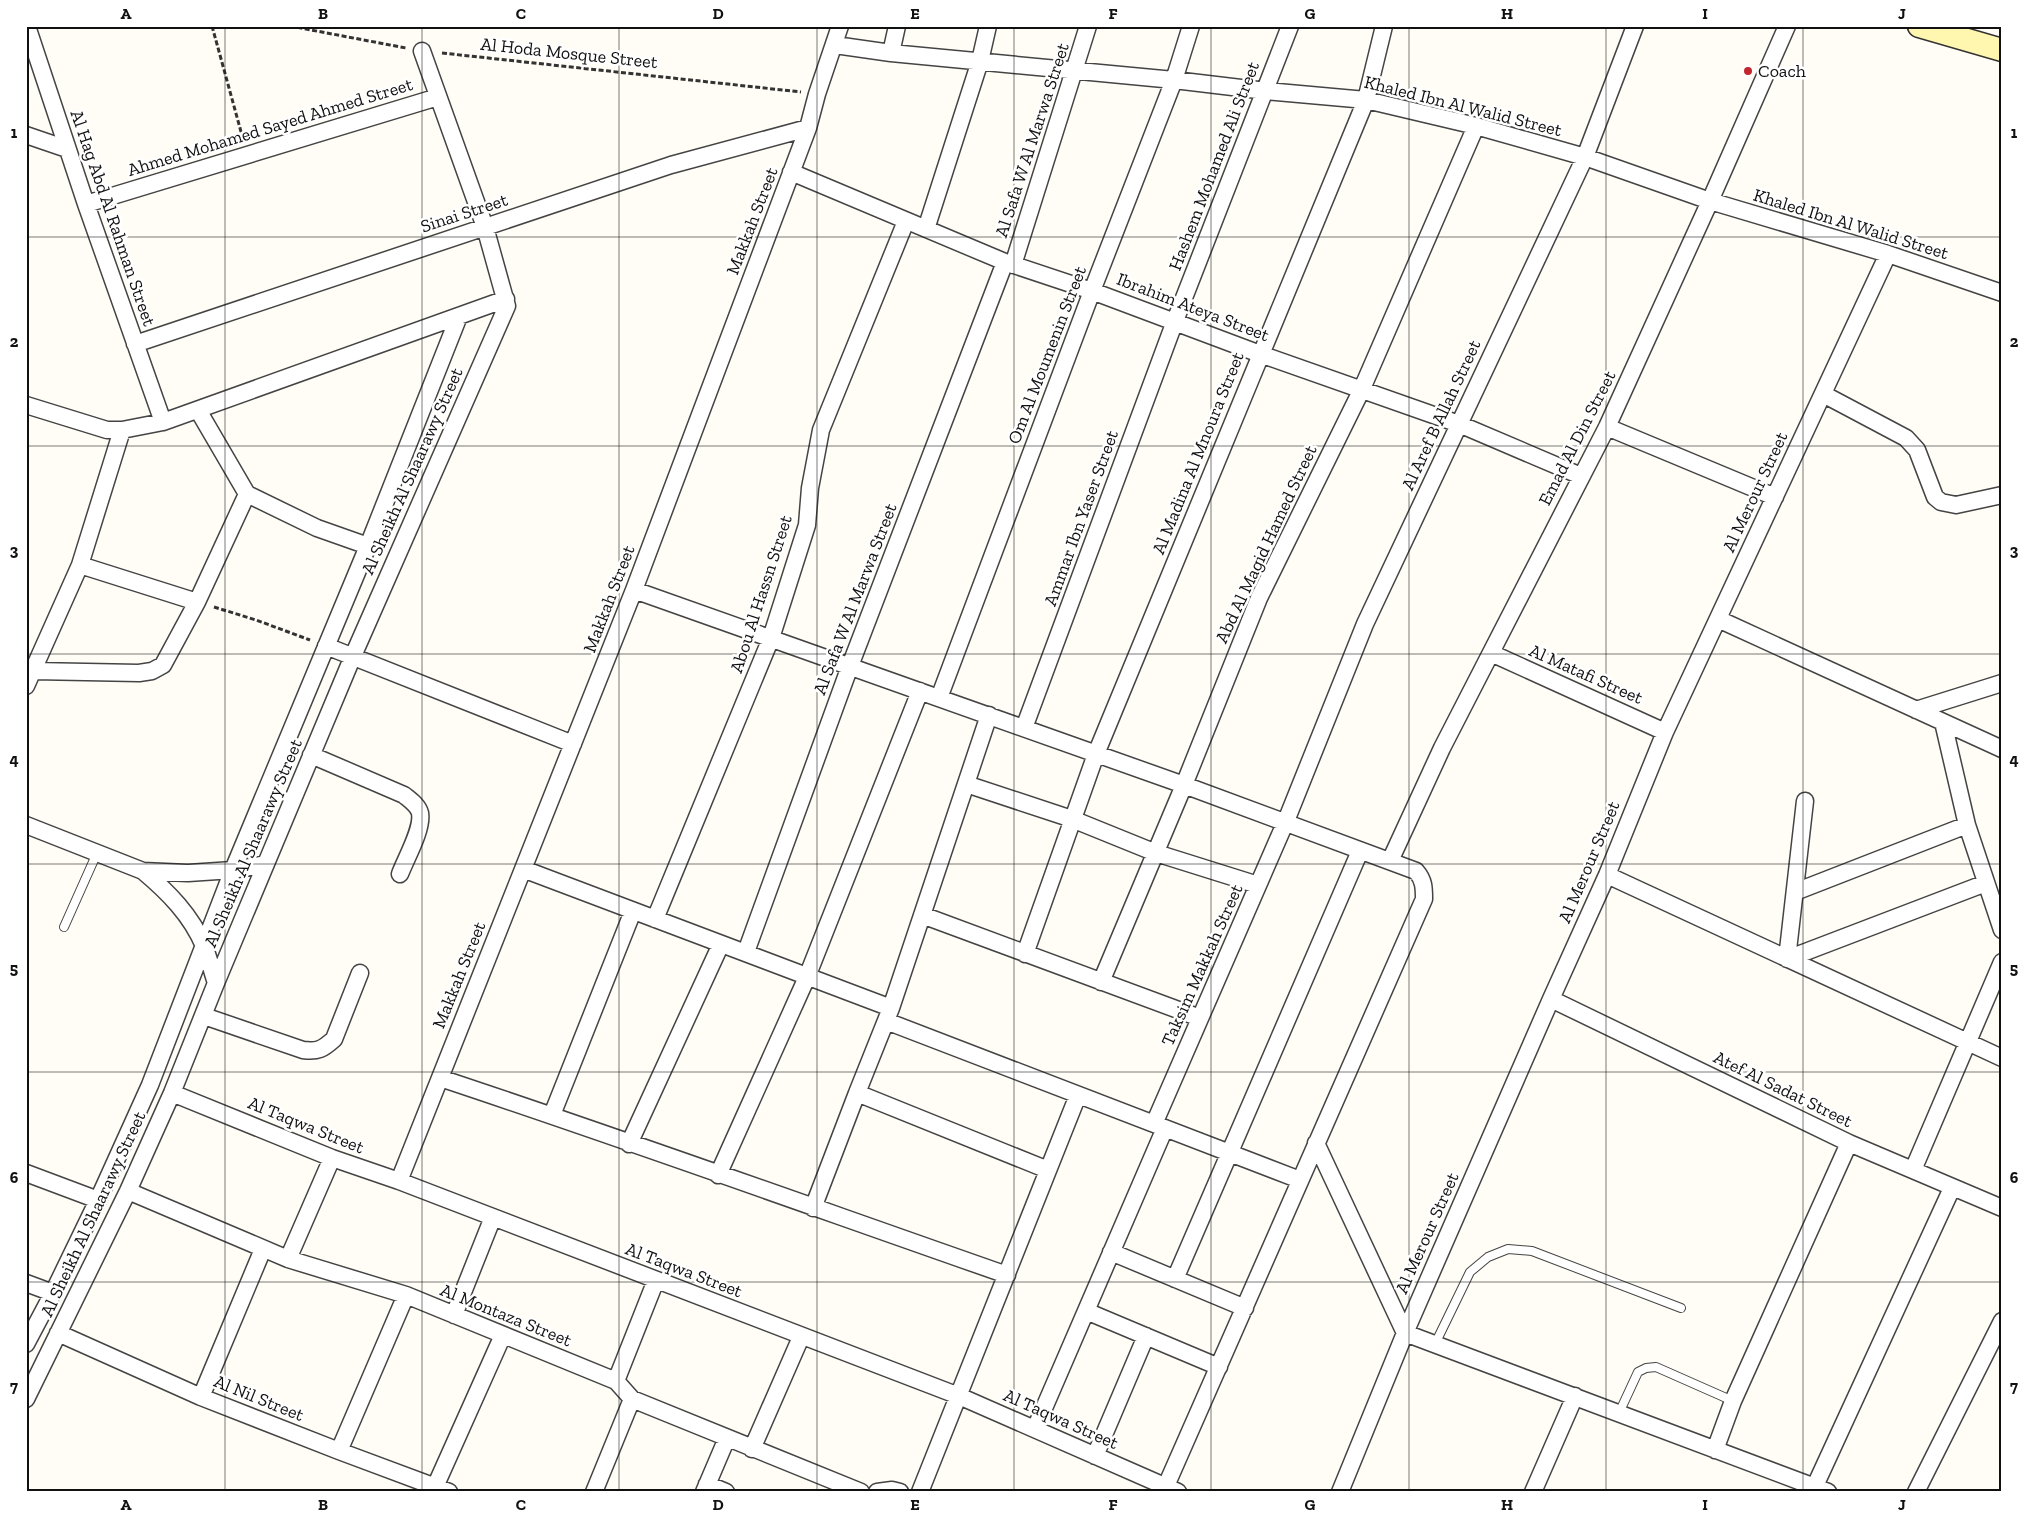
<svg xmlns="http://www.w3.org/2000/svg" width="2028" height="1518" font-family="'Zilla Slab',serif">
	<rect width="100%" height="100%" fill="#fffdf5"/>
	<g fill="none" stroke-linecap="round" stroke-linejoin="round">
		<defs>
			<path id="lane" d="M64,927L97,853
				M1435,1344L1470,1272L1488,1257L1508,1249L1532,1251L1681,1308
				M1619,1413L1638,1372L1646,1368L1656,1367L1733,1401"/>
			<path id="street" d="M27,26L86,204L163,422
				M835,45L891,53L1174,80L1266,91L1366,100L1476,126L1585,157L1710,201L1888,254L2002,293
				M891,53L897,26
				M26,135L67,149
				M791,172L1005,262L1092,291L1260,354L1459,424L1581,476
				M86,204L438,97
				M926,229L980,61L988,26
				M1013,265L1088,26
				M135,344L671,165L808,128
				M1823,394L1906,438L1917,450L1935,497L1941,502L1956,505L2002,495
				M26,405L107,430H122L163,422L506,299
				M198,410L247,494L317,528L368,546
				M1607,427L1775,497
				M80,565L197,602
				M634,590L1184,785L1416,871C1424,880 1424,888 1424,899L1166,1486
				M1718,619L2002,749
				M326,646L573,744
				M1491,653L1665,732
				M33,671L139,673L152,671L163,665L197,602L247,494
				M26,686L80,565L122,430
				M939,698L1092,291L1174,80L1191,26
				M1916,710L2002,683
				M1943,722L1967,825L2002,930
				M1024,728L1175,321L1290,26
				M311,755L404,795C410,800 418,805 420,813C423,829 406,858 400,874
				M966,784L1072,819L1156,853L1258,885
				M1805,801L1787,959L1986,883
				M26,825L143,871L188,873L233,870L266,864
				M1390,861L1442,748L1607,427L1710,201L1787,26
				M523,869L891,1008L857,1093L1048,1170
				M143,871C168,892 191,915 204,946C209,958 212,971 216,983
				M1607,875L2002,1058
				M1795,892L1967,825
				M922,915L1200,1018
				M655,919L771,638L807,525L810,488L821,430L906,221
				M746,952L850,666L1005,262
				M1025,954L1096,754L1366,100L1384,26
				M1101,982L1184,785L1259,598L1361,391L1476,126
				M1551,999L1849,1143L2002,1208
				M891,1008L989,715
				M204,1016L303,1050C318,1052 323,1049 334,1039L360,973
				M886,1021L1300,1180
				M440,1078C630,1141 818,1209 1007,1275
				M172,1093L332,1158L399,1181L959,1396L1178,1492
				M552,1115L633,911
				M1154,1124L1286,821L1365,624L1585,157L1635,26
				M1316,1143L1405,1333L1828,1492
				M629,1144L721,944
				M1913,1170L2002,962
				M26,1173L98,1200
				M718,1175L807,977L920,691
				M399,1181L634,590L808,128L817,94L840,26
				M128,1191L288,1259L406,1295L616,1381L632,1399L861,1492
				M813,1208L857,1093
				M1111,1252L1245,1308
				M288,1259L332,1158
				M1175,1279L1360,851
				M26,1283L53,1293
				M1086,1311L1219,1367
				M454,1315L493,1217
				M58,1333L201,1397L339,1451L449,1492
				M26,1344L53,1293L98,1200L150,1085L233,870L368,546L459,316
				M616,1381L656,1280
				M201,1397L263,1249
				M26,1399L128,1191L172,1093L216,983L353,656L507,306L485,227L422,51
				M1035,1429L1165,1128
				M752,1449L801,1337
				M1715,1450L1733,1401L1849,1143
				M339,1451L406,1295
				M1095,1456L1146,1336
				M707,1484L726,1492
				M1815,1486L1952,1188
				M435,1487L503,1335
				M594,1492L632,1399
				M704,1492L727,1438
				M877,1492L892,1490L900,1492
				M920,1492L1078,1095
				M1340,1492L1405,1333L1551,999L1607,875L1665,732L1888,254
				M1533,1492L1575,1396
				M1916,1492L2002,1321"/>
			<path id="secondary" d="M1919,26L2002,50"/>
		</defs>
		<use href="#lane" stroke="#444" stroke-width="10"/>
		<use href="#street" stroke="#444" stroke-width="19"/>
		<use href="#secondary" stroke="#333" stroke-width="25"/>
		<path stroke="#333" stroke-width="3" stroke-dasharray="5 2.5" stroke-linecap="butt" d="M212,26L243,139
			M290,26L406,48
			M442,53L801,92
			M214,607L256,620L310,640"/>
		<use href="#lane" stroke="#fff" stroke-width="8"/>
		<use href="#street" stroke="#fff" stroke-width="16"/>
		<use href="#secondary" stroke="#fff6b0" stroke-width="22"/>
	</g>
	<path fill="none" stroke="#111" stroke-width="1" stroke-opacity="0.55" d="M225,26V1492M422,26V1492M619,26V1492M817,26V1492M1014,26V1492M1211,26V1492M1409,26V1492M1606,26V1492M1803,26V1492M26,237H2002M26,446H2002M26,654H2002M26,864H2002M26,1072H2002M26,1282H2002"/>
	<circle fill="#c4262e" stroke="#fff" stroke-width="2" cx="1748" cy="71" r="5"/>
	<g text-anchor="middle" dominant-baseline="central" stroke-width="5" stroke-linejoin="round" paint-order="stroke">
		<g font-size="18" fill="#111" stroke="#fff">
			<text transform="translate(569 53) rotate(6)">Al Hoda Mosque Street</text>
			<text transform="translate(1463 106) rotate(14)">Khaled Ibn Al Walid Street</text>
			<text transform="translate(270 127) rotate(-17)">Ahmed Mohamed Sayed Ahmed Street</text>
			<text transform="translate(1032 140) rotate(-72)">Al Safa W Al Marwa Street</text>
			<text transform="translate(1214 166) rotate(-69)">Hashem Mohamed Ali Street</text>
			<text transform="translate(464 213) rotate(-18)">Sinai Street</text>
			<text transform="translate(113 218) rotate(71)">Al Hag Abd Al Rahman Street</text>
			<text transform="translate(752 221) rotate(-69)">Makkah Street</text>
			<text transform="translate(1851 224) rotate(17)">Khaled Ibn Al Walid Street</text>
			<text transform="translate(1193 307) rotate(21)">Ibrahim Ateya Street</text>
			<text transform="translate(1047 355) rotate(-69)">Om Al Moumenin Street</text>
			<text transform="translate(1441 415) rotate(-65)">Al Aref B Allah Street</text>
			<text transform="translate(1577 438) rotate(-63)">Emad Al Din Street</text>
			<text transform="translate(1198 453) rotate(-68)">Al Madina Al Mnoura Street</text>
			<text transform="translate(412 471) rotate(-66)">Al Sheikh Al Shaarawy Street</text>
			<text transform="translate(1755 492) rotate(-65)">Al Merour Street</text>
			<text transform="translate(1081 518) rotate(-70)">Ammar Ibn Yaser Street</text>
			<text transform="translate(1266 544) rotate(-65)">Abd Al Magid Hamed Street</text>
			<text transform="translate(761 594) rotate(-72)">Abou Al Hassn Street</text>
			<text transform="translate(609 599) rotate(-69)">Makkah Street</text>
			<text transform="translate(855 599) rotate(-69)">Al Safa W Al Marwa Street</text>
			<text transform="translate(1586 674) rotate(24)">Al Matafi Street</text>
			<text transform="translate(253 843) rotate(-67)">Al Sheikh Al Shaarawy Street</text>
			<text transform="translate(1589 862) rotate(-67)">Al Merour Street</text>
			<text transform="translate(1202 965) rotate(-66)">Taksim Makkah Street</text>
			<text transform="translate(459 975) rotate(-68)">Makkah Street</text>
			<text transform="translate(1783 1089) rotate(26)">Atef Al Sadat Street</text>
			<text transform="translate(306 1125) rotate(22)">Al Taqwa Street</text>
			<text transform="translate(93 1214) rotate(-65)">Al Sheikh Al Shaarawy Street</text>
			<text transform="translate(1427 1233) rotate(-66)">Al Merour Street</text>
			<text transform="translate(684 1270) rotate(21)">Al Taqwa Street</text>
			<text transform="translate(506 1315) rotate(22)">Al Montaza Street</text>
			<text transform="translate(259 1398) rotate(22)">Al Nil Street</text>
			<text transform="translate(1061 1419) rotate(24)">Al Taqwa Street</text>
		</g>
		<g font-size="18" fill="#111" stroke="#fff" text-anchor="start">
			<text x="1758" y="71">Coach</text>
		</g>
	</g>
	<rect width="2028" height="1518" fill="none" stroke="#ffffff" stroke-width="55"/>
	<rect x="28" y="28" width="1972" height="1462" fill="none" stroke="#111" stroke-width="2"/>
	<g font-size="16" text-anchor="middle" font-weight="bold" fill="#111">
		<text x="126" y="19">A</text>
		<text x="323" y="19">B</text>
		<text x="521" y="19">C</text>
		<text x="718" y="19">D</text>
		<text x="915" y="19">E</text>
		<text x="1113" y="19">F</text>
		<text x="1310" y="19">G</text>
		<text x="1507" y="19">H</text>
		<text x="1705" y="19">I</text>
		<text x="1902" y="19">J</text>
		<text x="14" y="138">1</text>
		<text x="2014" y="138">1</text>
		<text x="14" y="347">2</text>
		<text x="2014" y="347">2</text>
		<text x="14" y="556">3</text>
		<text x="2014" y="556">3</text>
		<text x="14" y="765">4</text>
		<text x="2014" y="765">4</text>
		<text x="14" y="974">5</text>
		<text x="2014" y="974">5</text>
		<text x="14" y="1183">6</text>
		<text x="2014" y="1183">6</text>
		<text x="14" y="1392">7</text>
		<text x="2014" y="1392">7</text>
		<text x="126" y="1510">A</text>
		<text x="323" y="1510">B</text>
		<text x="521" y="1510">C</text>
		<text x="718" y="1510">D</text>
		<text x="915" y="1510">E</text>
		<text x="1113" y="1510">F</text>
		<text x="1310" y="1510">G</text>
		<text x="1507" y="1510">H</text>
		<text x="1705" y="1510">I</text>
		<text x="1902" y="1510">J</text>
	</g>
</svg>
